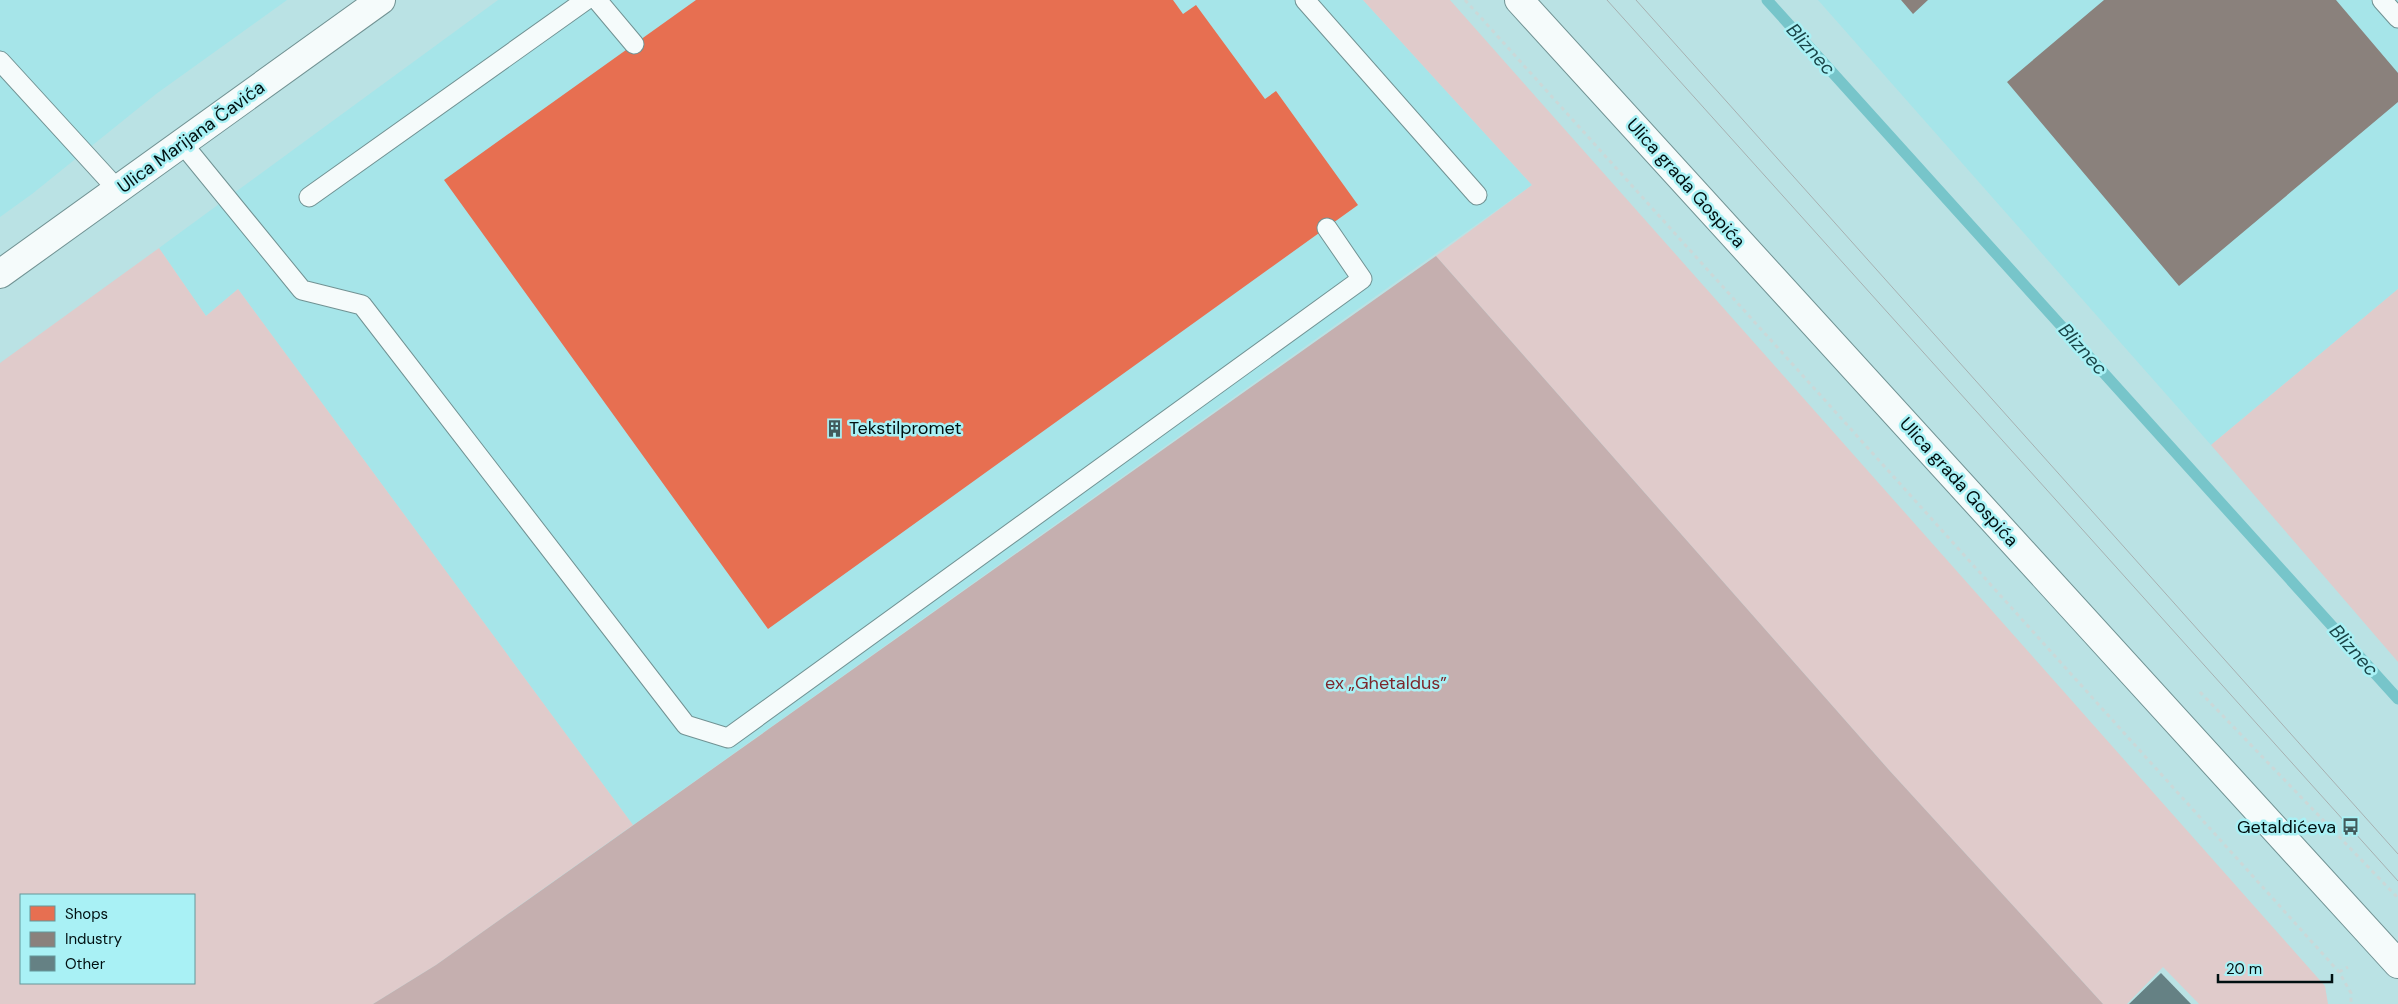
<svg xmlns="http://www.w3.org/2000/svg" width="2398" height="1004" font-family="'DM Sans',sans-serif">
	<rect width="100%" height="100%" fill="#bae2e4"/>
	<path fill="#a6e5e9" d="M0,0H287L156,94L32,194L0,217Z
		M498,0H1363L1532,185L633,825L238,289L206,316L159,248Z
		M1818,0H2398V289L2211,445Z"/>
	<path fill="#e0cbcb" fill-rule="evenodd" d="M1363,0H1450L2325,986L2328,1004H2199L2163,967L2127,1004H2103L1889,770L1436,256L1532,185Z
		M159,248L206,316L238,289L633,825L436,965L373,1004H0V363ZM21,895H194V983H21Z
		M2398,289V662L2211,445Z"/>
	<path fill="#c5afaf" d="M1436,256L1889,770L2103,1004H373L436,965Z"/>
	<path fill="#e76f51" d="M696,0H1173L1183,14L1196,5L1265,99L1276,91L1358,205L768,629L444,180Z"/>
	<path fill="#8a817c" d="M1901,0H1928L1913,14Z
		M2104,0H2336L2398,73V102L2179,286L2007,82Z"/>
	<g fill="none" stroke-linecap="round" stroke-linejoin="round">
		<path stroke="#77c5ca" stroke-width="11" d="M1767,0L2398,699"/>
	</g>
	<path fill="#658184" d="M2161,973L2191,1004H2129Z"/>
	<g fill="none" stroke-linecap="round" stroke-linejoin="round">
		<defs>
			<path id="service" d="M597,0L634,44
				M1305,0L1477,195
				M2382,0L2398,18
				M0,61L117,189
				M182,143L302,290L362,305L686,725L728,738L1362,279L1327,228
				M309,197L586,0"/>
			<path id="tertiary" d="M1519,0L2398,964
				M0,274L381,0"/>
		</defs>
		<use href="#service" stroke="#719293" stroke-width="21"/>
		<use href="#tertiary" stroke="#719293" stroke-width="30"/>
		<path stroke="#cbd8d8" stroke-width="3" stroke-dasharray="4 4" stroke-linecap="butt" d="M1465,0L2339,972L2351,993V1004
			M2200,692L2398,898
			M2339,972L2348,967"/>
		<use href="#service" stroke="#f5fbfb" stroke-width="19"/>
		<use href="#tertiary" stroke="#f5fbfb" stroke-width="28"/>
		<path stroke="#a7b1b1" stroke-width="1" d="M1607,0L2398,881
			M1636,0L2398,854"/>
	</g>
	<defs>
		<symbol id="building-bare" viewBox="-9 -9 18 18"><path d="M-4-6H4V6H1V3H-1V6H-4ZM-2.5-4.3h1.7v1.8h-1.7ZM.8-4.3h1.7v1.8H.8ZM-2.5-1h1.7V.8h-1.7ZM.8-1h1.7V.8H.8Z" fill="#415a5b" stroke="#a9f1f5" stroke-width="2.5" paint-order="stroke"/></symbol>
		<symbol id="bus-bare" viewBox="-9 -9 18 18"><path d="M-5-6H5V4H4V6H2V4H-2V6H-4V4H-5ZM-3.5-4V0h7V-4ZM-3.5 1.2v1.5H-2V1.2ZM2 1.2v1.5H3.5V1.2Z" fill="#415a5b" stroke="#a9f1f5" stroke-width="2.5" paint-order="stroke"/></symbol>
	</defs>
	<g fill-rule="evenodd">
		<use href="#building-bare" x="822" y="416" width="25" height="25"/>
		<use href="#bus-bare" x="2338" y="814" width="25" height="25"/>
	</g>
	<g text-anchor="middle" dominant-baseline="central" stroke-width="5" stroke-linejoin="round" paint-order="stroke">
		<g font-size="18" fill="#001011" stroke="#a9f1f5">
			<text transform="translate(191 137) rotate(-36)">Ulica Marijana Čavića</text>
			<text transform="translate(1686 183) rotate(48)">Ulica grada Gospića</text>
			<text transform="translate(1959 482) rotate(48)">Ulica grada Gospića</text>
		</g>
		<g font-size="18" fill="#001011" stroke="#a9f1f5" text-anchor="start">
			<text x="849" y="428">Tekstilpromet</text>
			<text x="2336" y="827" text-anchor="end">Getaldićeva</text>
		</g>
		<g font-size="18" fill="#7d262b" stroke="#a9f1f5">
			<text x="1386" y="683">ex „Ghetaldus”</text>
		</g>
		<g font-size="19" font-style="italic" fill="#194548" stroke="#a9f1f5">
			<text transform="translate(1811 49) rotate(48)">Bliznec</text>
			<text transform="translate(2083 349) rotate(48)">Bliznec</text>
			<text transform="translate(2354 650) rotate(48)">Bliznec</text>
		</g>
	</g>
	<rect x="20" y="894" width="175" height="90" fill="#a9f1f5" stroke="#65979a"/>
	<rect x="30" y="906" width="25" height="15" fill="#e76f51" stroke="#65979a"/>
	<text x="65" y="919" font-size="15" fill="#001011">Shops</text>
	<rect x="30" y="932" width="25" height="15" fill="#8a817c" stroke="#65979a"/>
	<text x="65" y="944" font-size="15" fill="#001011">Industry</text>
	<rect x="30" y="956" width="25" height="15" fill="#658184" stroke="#65979a"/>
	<text x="65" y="969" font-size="15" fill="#001011">Other</text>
	<path d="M2218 974v8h114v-8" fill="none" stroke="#001011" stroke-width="2.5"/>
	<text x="2226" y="974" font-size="15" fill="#001011" stroke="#a9f1f5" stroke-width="4" paint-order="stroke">20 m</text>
</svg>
